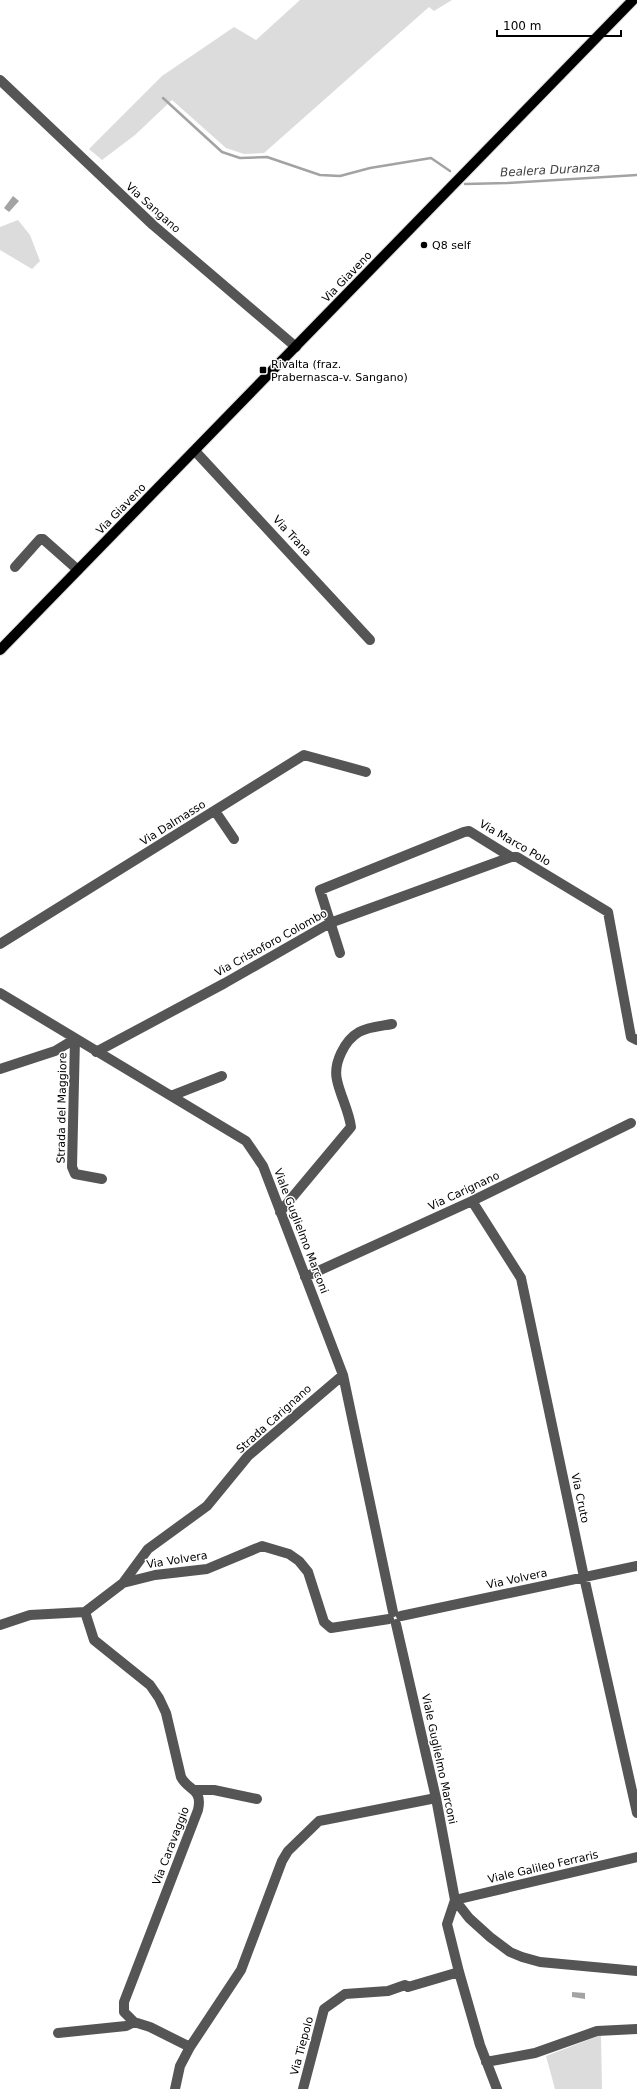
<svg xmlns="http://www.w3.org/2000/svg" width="637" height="2089" font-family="'DejaVu Sans',sans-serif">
	<rect width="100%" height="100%" fill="#fff"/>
	<path fill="#dcdcdc" d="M300,0H452L434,11L429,7L264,153L244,154L226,148L172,100L135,135L102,160L89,149L162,76L234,27L256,40Z
		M18,220L30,235L40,261L32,269L0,250V227Z
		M601,2035L602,2089H555L546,2056Z"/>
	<path fill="#a3a3a3" d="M13,196L19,201L9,212L4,208Z
		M572,1992L585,1993V1999L572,1997Z"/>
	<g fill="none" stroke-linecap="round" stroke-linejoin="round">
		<path stroke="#a3a3a3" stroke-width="2.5" d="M163,98L222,152L240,158L267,157L320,175L340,176L370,168L431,158L450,171
			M465,184L507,183L637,175"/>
		<defs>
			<path id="major" d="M0,650L633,0"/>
		</defs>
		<use href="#major" stroke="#dbdbdb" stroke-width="12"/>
		<path stroke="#555" stroke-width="10" d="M0,80L153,225L296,347
			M195,451L370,640
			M15,567L40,539H43L78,570
			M215,811L234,839
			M0,944L304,755L366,772
			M340,953L320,890L464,832L469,831L511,857H517L608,912L631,1037L637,1040
			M0,993L246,1141L263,1166L343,1375L393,1612
			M75,1039L72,1167L75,1174L102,1179
			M96,1052L225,983L330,923L511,857
			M0,1069L55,1051L75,1039
			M171,1096L222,1076
			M472,1201L521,1278L584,1577L637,1813
			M280,1212L351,1127C349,1111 340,1095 337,1080C333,1063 345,1040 359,1032C368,1027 382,1026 392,1024
			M305,1277L472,1201L631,1123
			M123,1583L148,1549L207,1506L248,1456L343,1375
			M85,1612L94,1640L150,1685L159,1698L166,1713L181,1777C188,1791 203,1788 198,1810L124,2002V2012L134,2022
			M401,1616L637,1566
			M396,1624L436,1798L455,1900L469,1918L490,1937L510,1952L522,1957L540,1962L637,1971
			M0,1625L30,1615L85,1612L123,1583L155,1575L207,1569L262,1546L289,1554L299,1561L308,1572L324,1622L331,1628L389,1619
			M195,1790H214L257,1799
			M455,1900L447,1924L459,1972L480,2045L497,2089
			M455,1900L637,1857
			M58,2033L126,2026L134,2022L150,2027L190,2047
			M486,2062L535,2053L597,2031L637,2029
			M175,2089L180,2066L190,2047L241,1970L282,1861L288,1851L319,1821L436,1798
			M303,2089L324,2009L345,1994L388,1991L405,1985L408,1987L459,1972"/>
		<use href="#major" stroke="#000" stroke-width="10"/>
	</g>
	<g fill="#000" stroke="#fff" stroke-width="1.5">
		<circle cx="424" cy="245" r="4"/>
		<rect x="259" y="366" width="8" height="8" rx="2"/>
	</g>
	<g text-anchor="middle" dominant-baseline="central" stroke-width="3" stroke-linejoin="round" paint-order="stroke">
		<g font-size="11" fill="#000" stroke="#fff">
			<text transform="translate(153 208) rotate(42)">Via Sangano</text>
			<text transform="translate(347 277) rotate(-46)">Via Giaveno</text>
			<text transform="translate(121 509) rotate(-46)">Via Giaveno</text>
			<text transform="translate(292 536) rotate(47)">Via Trana</text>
			<text transform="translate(173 823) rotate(-32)">Via Dalmasso</text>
			<text transform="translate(515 843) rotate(30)">Via Marco Polo</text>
			<text transform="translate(271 943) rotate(-29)">Via Cristoforo Colombo</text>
			<text transform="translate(62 1108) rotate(-89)">Strada del Maggiore</text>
			<text transform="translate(464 1191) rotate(-25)">Via Carignano</text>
			<text transform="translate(301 1231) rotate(69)">Viale Guglielmo Marconi</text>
			<text transform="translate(274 1419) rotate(-42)">Strada Carignano</text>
			<text transform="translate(580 1498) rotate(78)">Via Cruto</text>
			<text transform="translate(177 1560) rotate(-9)">Via Volvera</text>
			<text transform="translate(517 1579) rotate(-12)">Via Volvera</text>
			<text transform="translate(439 1759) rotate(78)">Viale Guglielmo Marconi</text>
			<text transform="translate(171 1846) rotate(-69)">Via Caravaggio</text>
			<text transform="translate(543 1867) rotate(-13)">Viale Galileo Ferraris</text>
			<text transform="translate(302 2046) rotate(-75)">Via Tiepolo</text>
		</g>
		<g font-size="11" fill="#000" stroke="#fff" text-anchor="start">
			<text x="432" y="245">Q8 self</text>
			<text x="271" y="364">Rivalta (fraz.<tspan x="271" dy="13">Prabernasca-v. Sangano)</tspan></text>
		</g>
		<g font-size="12" font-style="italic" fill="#444" stroke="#fff">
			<text transform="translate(550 170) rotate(-3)">Bealera Duranza</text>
		</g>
	</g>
	<path d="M497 30v6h124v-6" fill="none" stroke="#000000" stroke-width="2"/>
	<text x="503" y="30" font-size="12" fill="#000000" stroke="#ffffff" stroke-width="3" paint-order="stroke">100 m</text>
</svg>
